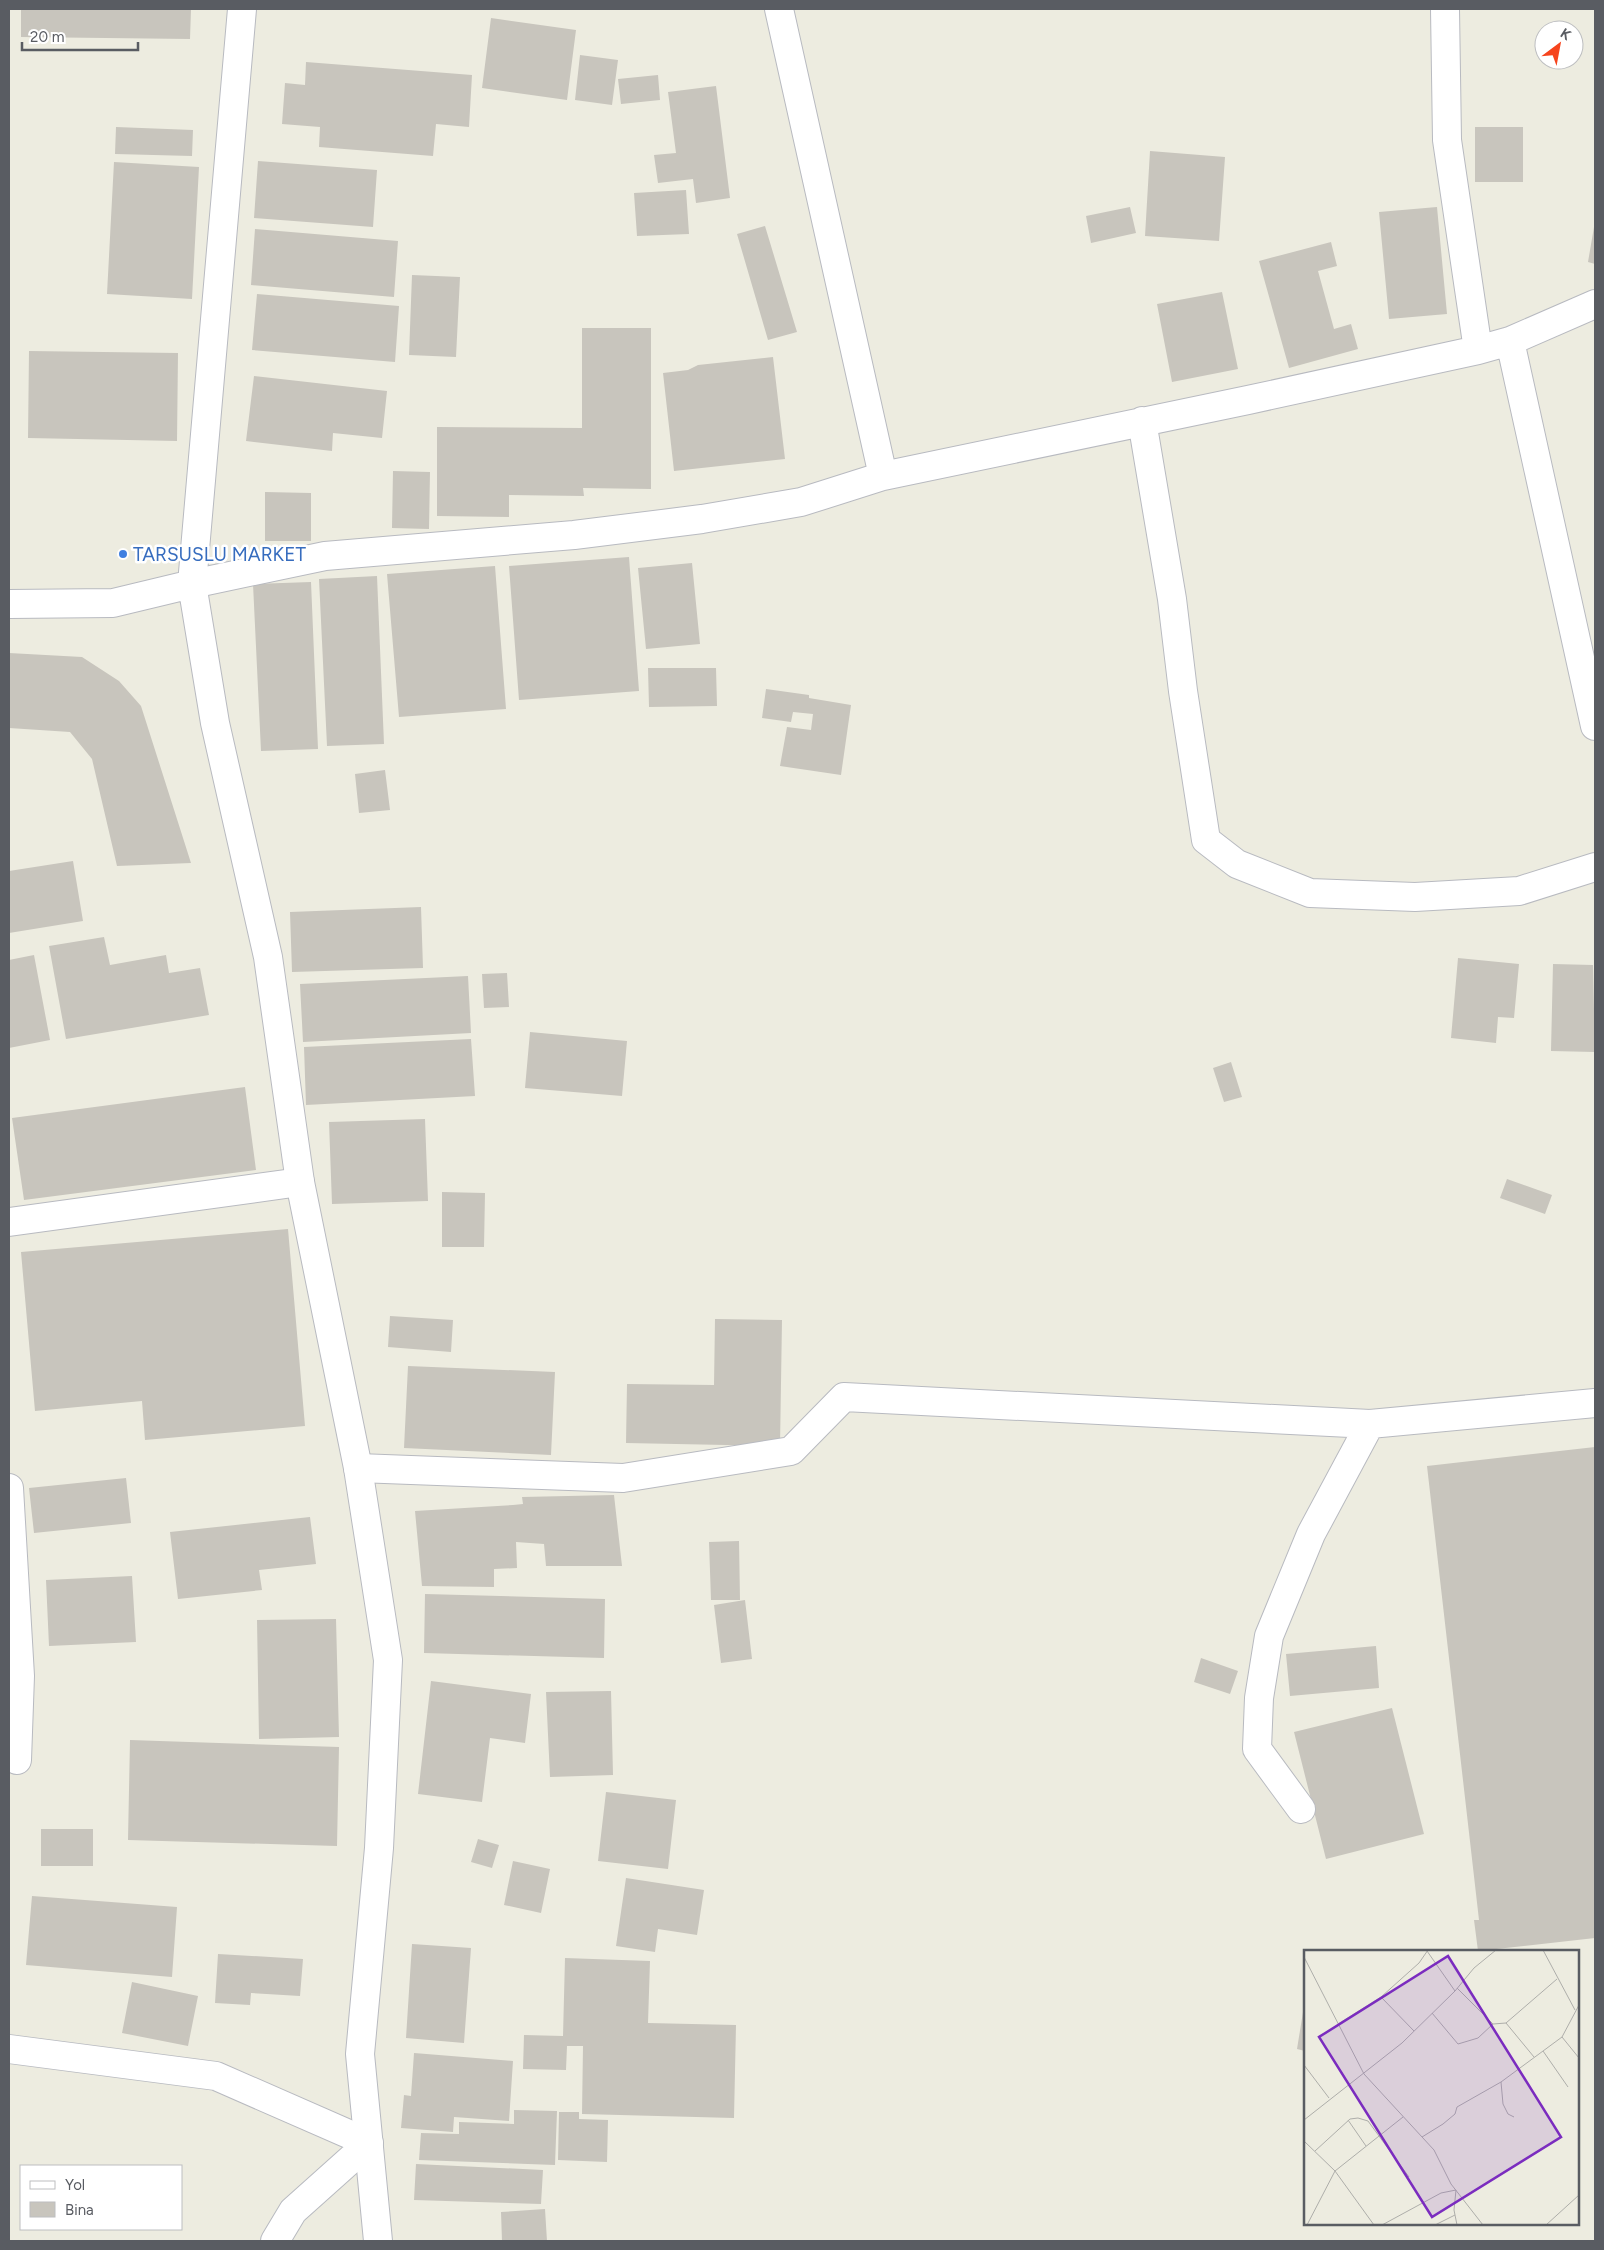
<svg xmlns="http://www.w3.org/2000/svg" width="1604" height="2250" font-family="Figtree,sans-serif">
	<rect width="100%" height="100%" fill="#edece0"/>
	<path fill="#c8c5bd" d="M21,9H191L190,39L21,37Z
		M491,18L576,30L567,100L482,88Z
		M580,55L618,60L612,105L575,100Z
		M306,62L472,75L469,127L436,124L433,156L319,147L320,127L282,124L285,83L305,85Z
		M658,75L660,100L621,104L618,79Z
		M716,86L730,198L696,203L693,179L658,183L654,155L676,153L668,92Z
		M116,127L193,130L192,156L115,154Z
		M1475,127H1523V182H1475Z
		M1150,151L1225,157L1219,241L1145,236Z
		M258,161L377,170L373,227L254,218Z
		M114,162L199,167L192,299L107,294Z
		M686,190L689,234L637,236L634,193Z
		M1130,207L1136,233L1091,243L1086,216Z
		M1437,207L1447,314L1389,319L1379,212Z
		M765,226L797,332L768,340L737,234Z
		M1594,227H1595V264L1588,262Z
		M255,229L398,241L394,297L251,285Z
		M1331,242L1337,266L1318,271L1334,329L1351,324L1358,349L1289,368L1259,261Z
		M412,275L460,277L456,357L409,355Z
		M1222,292L1238,369L1172,382L1157,304Z
		M257,294L399,306L395,362L252,350Z
		M582,328H651V489L583,488L584,496L509,495V517L437,516V427L582,428Z
		M29,351L178,353L177,441L28,438Z
		M773,357L785,459L674,471L663,373L688,370L698,365Z
		M254,376L387,391L382,438L333,433L332,451L246,441Z
		M393,471L430,472L429,529L392,528Z
		M265,492L311,493V541H265Z
		M629,557L639,691L519,700L509,566Z
		M692,563L700,644L646,649L638,568Z
		M495,566L506,709L399,717L387,574Z
		M377,576L384,744L327,746L319,579Z
		M311,582L318,749L261,751L253,584Z
		M9,653L82,657L119,681L141,706L191,863L117,866L92,759L70,732L9,728Z
		M648,668H716L717,706L649,707Z
		M766,689L809,695V698L851,705L841,775L780,766L787,727L811,730L813,714L793,712L791,722L762,718Z
		M385,770L390,810L359,813L355,774Z
		M73,861L83,921L9,933V871Z
		M421,907L423,968L292,972L290,912Z
		M104,937L110,965L166,955L169,973L200,968L209,1015L66,1039L49,946Z
		M34,955L50,1040L9,1048V960Z
		M1458,958L1519,964L1514,1018L1498,1017L1496,1043L1451,1038Z
		M1553,964L1593,965L1595,1052L1551,1051Z
		M507,973L509,1007L484,1008L482,974Z
		M468,976L471,1033L303,1042L300,984Z
		M530,1032L627,1041L622,1096L525,1088Z
		M471,1039L475,1096L306,1105L304,1047Z
		M1231,1062L1242,1097L1224,1102L1213,1068Z
		M245,1087L256,1170L24,1200L12,1118Z
		M425,1119L428,1201L332,1204L329,1122Z
		M1507,1179L1552,1195L1545,1214L1500,1198Z
		M442,1192L485,1193L484,1247H442Z
		M288,1229L305,1426L145,1440L142,1401L35,1411L21,1252Z
		M390,1316L453,1320L451,1352L388,1347Z
		M715,1319L782,1320L780,1446L626,1443L627,1384L714,1385Z
		M408,1366L555,1372L551,1455L404,1448Z
		M1595,1447V1938L1478,1951L1474,1920H1479L1427,1466Z
		M126,1478L131,1523L34,1533L29,1488Z
		M614,1495L622,1566H546L544,1544L516,1542L517,1568L494,1569V1587L422,1586L415,1511L513,1505L523,1504L522,1497Z
		M310,1517L316,1564L259,1570L262,1590L178,1599L170,1532Z
		M739,1541L740,1600H711L709,1542Z
		M132,1576L136,1642L49,1646L46,1580Z
		M425,1594L605,1599L604,1658L424,1653Z
		M745,1600L752,1659L721,1663L714,1605Z
		M336,1619L339,1737L259,1739L257,1620Z
		M1376,1646L1379,1688L1290,1696L1286,1654Z
		M1201,1658L1238,1671L1230,1694L1194,1682Z
		M431,1681L531,1694L525,1743L490,1738L482,1802L418,1794Z
		M611,1691L613,1775L550,1777L546,1692Z
		M1392,1708L1424,1834L1326,1859L1294,1732Z
		M130,1740L339,1747L337,1846L128,1840Z
		M606,1792L676,1800L668,1869L598,1861Z
		M41,1829H93V1866H41Z
		M478,1839L499,1845L492,1868L471,1862Z
		M513,1861L550,1869L541,1913L504,1905Z
		M626,1878L704,1890L697,1935L658,1929L655,1952L616,1946Z
		M32,1896L177,1907L172,1977L26,1965Z
		M412,1944L471,1948L464,2043L406,2038Z
		M218,1954L303,1959L300,1996L251,1993L250,2005L215,2003Z
		M565,1958L650,1961L648,2023L736,2025L734,2118L582,2114L583,2046H567L566,2070L523,2069L524,2035L563,2036Z
		M132,1982L198,1996L188,2046L122,2033Z
		M1304,2006H1305V2051L1297,2049Z
		M414,2053L513,2061L509,2121L454,2117L453,2132L401,2128L404,2095L411,2096Z
		M514,2110L557,2111L555,2165L419,2160L421,2133L459,2134V2122L514,2124Z
		M559,2112H579V2119L608,2120L607,2162L558,2160Z
		M416,2164L543,2170L541,2204L414,2200Z
		M545,2209L547,2241H502L501,2212Z"/>
	<g fill="none" stroke-linecap="round" stroke-linejoin="round">
		<defs>
			<path id="minor" d="M779,9L883,476
				M1445,9L1447,140L1478,350
				M1510,341L1595,726
				M1142,421L1172,599L1183,691L1206,840L1237,864L1310,893L1415,897L1519,891L1595,867
				M192,584L325,556L574,535L702,519L801,502L883,476L1248,400L1478,350L1510,341L1595,304
				M9,1222L300,1182
				M358,1468L623,1478L791,1451L844,1397L1370,1424L1595,1403
				M9,1488L20,1676L17,1760
				M1301,1809L1257,1749L1259,1698L1269,1636L1311,1534L1370,1424
				M9,2049L216,2076L369,2143L293,2211L275,2241"/>
			<path id="tertiary" d="M242,9L192,584L215,723L268,957L300,1182L358,1468L388,1660L379,1848L360,2054L378,2241
				M9,604L113,603L192,584"/>
		</defs>
		<use href="#minor" stroke="#b8bac0" stroke-width="30"/>
		<use href="#tertiary" stroke="#b8bac0" stroke-width="30"/>
		<use href="#minor" stroke="#fff" stroke-width="28"/>
		<use href="#tertiary" stroke="#fff" stroke-width="28"/>
	</g>
	<circle fill="#3f7fe0" stroke="#fff" stroke-width="2" cx="123" cy="554" r="5"/>
	<g text-anchor="middle" dominant-baseline="central" stroke-width="5" stroke-linejoin="round" paint-order="stroke">
		<g font-size="19" fill="#366cbe" stroke="#fff" text-anchor="start">
			<text x="133" y="554">TARSUSLU MARKET</text>
		</g>
	</g>
	<g transform="translate(1304 1950)">
		<rect width="275" height="275" fill="#edece0"/>
		<path fill="none" stroke="#aeaeaa" stroke-width="1" d="M239,0L271,60M123,1L151,41M0,7L60,124L130,200L147,234L179,275M153,38L189,74M77,47L110,81M128,63L154,94L174,88L189,74L202,73L230,107M202,73L253,29M34,74L77,47L115,13L124,0M258,87L275,108M239,101L264,137M0,115L25,148M197,132L199,154L204,164L210,167M0,170L98,93L151,41L170,18L192,0M44,170L62,196M118,187L139,174L151,164L153,157L197,132L258,87L275,55M0,191L31,221L70,275M11,201L46,169L54,168L64,171L105,227M3,275L31,221L99,167M78,275L137,243L152,240L150,260L153,275M131,275L151,265M242,275L275,245"/>
		<path fill="#7b2cbf" fill-opacity="0.15" stroke="#7b2cbf" stroke-width="2.5" d="M144,6L257,187L128,267L15,87Z"/>
		<rect width="275" height="275" fill="none" stroke="#595c62" stroke-width="2.5"/>
	</g>
	<rect width="1604" height="2250" fill="none" stroke="#595c62" stroke-width="20"/>
	<rect x="20" y="2165" width="162" height="65" fill="#ffffff" stroke="#bdbec0"/>
	<rect x="30" y="2181" width="25" height="8" fill="#ffffff" stroke="#bdbec0"/>
	<text x="65" y="2190" font-size="15" fill="#595c62">Yol</text>
	<rect x="30" y="2202" width="25" height="15" fill="#c8c5bd" stroke="#bdbec0"/>
	<text x="65" y="2215" font-size="15" fill="#595c62">Bina</text>
	<g transform="translate(1559 45) rotate(32)"><circle r="24" fill="#ffffff" stroke="#bdbec0"/>
	<path d="M0-4L9 19L0 12L-9 19Z" fill="#f6441d"/>
	<text y="-8" font-size="14" font-weight="bold" text-anchor="middle" fill="#595c62">K</text>
	</g>
	<path d="M22 42v8h116v-8" fill="none" stroke="#595c62" stroke-width="2.5"/>
	<text x="30" y="42" font-size="15" fill="#595c62" stroke="#ffffff" stroke-width="4" paint-order="stroke">20 m</text>
</svg>
